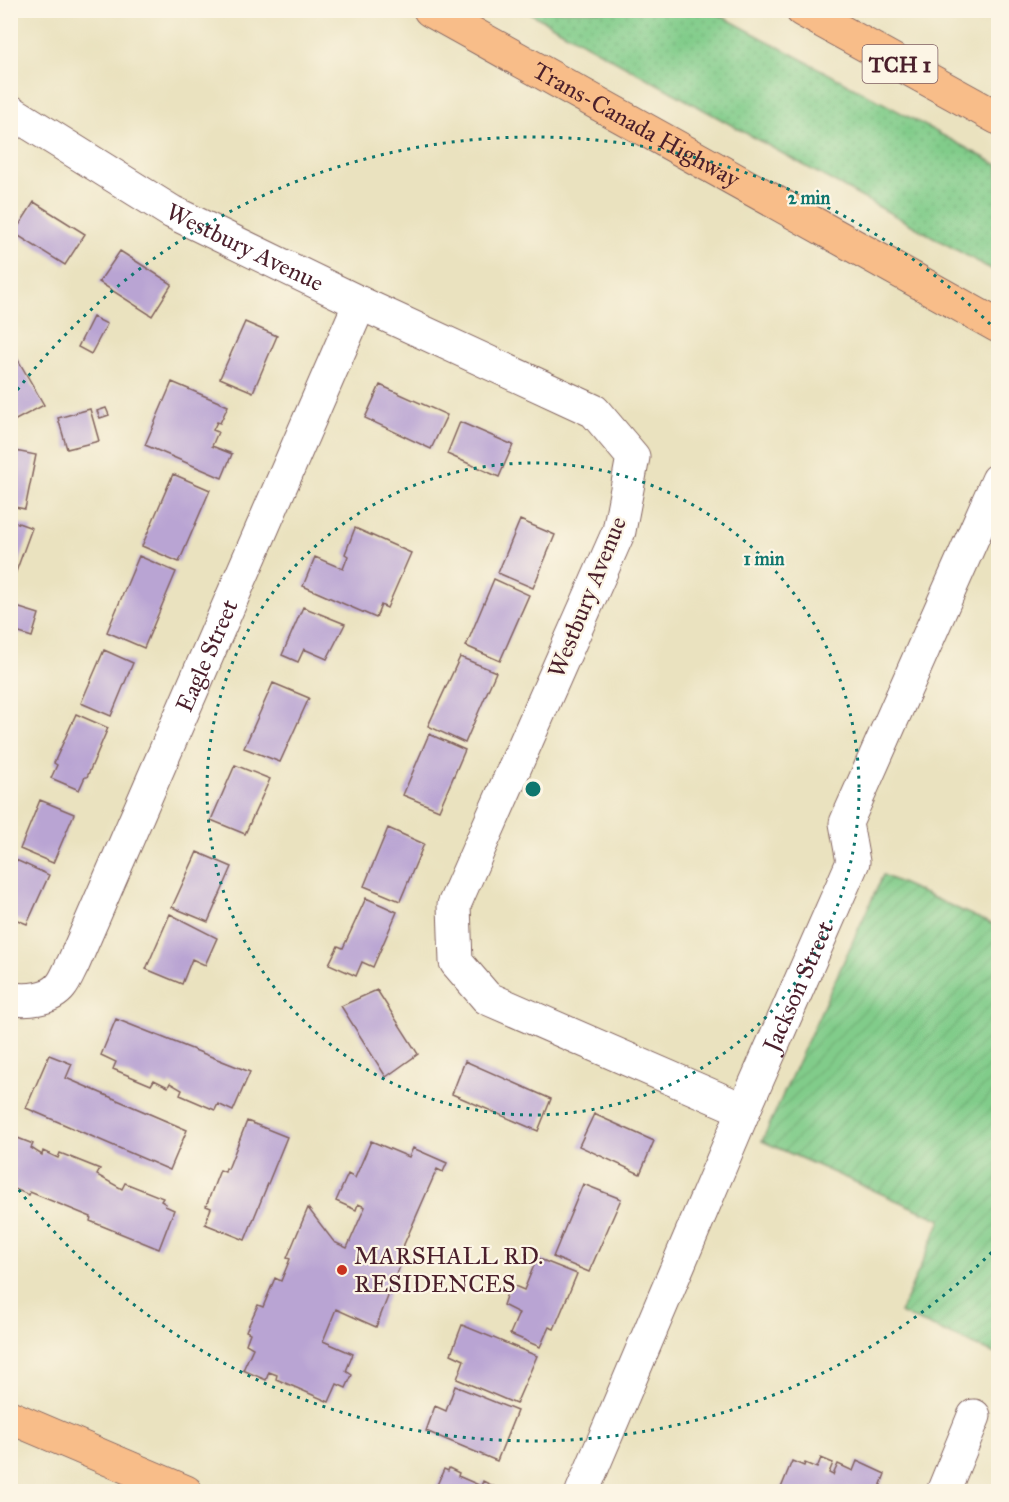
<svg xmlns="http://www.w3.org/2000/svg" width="1009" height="1502" font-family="'IM FELL Great Primer',serif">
	<defs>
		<pattern id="grass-dots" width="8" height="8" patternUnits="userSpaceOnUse" patternTransform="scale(1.5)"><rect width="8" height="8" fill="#81cc8a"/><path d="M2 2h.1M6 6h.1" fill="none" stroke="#71af77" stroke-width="1.8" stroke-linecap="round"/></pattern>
		<pattern id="garden-furrows" width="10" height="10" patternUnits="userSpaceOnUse" patternTransform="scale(1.5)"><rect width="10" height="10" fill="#81cc8a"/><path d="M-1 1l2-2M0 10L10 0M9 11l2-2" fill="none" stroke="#71af77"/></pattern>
	</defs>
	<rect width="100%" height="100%" fill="#fcf5e5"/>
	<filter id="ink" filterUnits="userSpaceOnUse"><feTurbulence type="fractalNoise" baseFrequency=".0167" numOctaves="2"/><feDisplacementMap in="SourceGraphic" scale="12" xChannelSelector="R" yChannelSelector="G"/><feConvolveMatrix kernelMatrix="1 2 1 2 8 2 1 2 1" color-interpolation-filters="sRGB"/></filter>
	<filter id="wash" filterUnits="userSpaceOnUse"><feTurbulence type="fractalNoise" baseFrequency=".008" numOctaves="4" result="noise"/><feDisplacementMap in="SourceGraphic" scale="24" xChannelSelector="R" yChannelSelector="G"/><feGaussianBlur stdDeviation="1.35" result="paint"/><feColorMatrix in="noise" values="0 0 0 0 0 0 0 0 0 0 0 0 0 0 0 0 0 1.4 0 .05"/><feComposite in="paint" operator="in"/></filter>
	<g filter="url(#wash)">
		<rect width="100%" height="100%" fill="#eae2bf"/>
		<path fill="url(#grass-dots)" stroke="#66765a" stroke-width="1.5" d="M526,11H712L998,165V273Z"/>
		<path fill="url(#garden-furrows)" stroke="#66765a" stroke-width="1.5" d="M883,875L998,927V1355L900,1313L941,1220L762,1141Z"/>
		<g id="blocks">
			<path fill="#b9a4d3" d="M34,202L85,234L65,265L14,233Z
				M120,251L172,284L152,316L99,282Z
				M93,317L107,324L91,354L78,347Z
				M245,322L277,336L253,392L220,378Z
				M10,346L44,405L10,423Z
				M172,382L228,406L220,423L217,422L213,430L218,432L212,446L232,454L222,478L145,445Z
				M380,385L447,415L431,449L365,418Z
				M106,408L109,415L100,418L97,411Z
				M90,409L99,441L67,449L58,418Z
				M460,422L513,445L499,477L447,454Z
				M10,450L36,455L25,509L10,506Z
				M173,474L210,490L179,562L142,546Z
				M10,520L32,528L13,580H10Z
				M520,520L555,535L533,588L498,573Z
				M355,528L411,553L387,608L381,605L376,618L303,586L315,557L343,569L348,556L345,554Z
				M139,556L176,572L144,648L107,632Z
				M494,579L529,595L500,661L466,646Z
				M10,605L39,614L32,637L10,630Z
				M303,607L345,624L327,659L304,649L298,662L282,655Z
				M104,650L133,663L111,716L81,703Z
				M460,657L496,672L465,743L428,726Z
				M273,683L309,698L280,762L244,748Z
				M76,714L108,728L87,777H85L79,790L51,778L57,765L54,763Z
				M429,734L465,750L439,810L403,795Z
				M235,765L270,779L245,834L211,820Z
				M40,800L74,814L53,863L20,849Z
				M388,828L424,844L400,901L364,886Z
				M197,852L232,867L208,922L172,907Z
				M16,860L49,875L27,924L10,917V871Z
				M366,898L397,912L373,967L362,962L356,976L329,964L338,946L343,948Z
				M170,914L217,938L205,965L192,959L182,984L146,969Z
				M377,990L418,1054L386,1077L341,1006Z
				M116,1019L250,1072L233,1111L218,1104L215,1110L180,1095L182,1090L170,1083L168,1087L154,1080L151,1085L113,1069L116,1062L101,1055Z
				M49,1055L72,1064L66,1078L187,1130L170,1170L26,1108Z
				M465,1061L551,1099L538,1131L452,1094Z
				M594,1114L654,1141L640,1174L579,1146Z
				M247,1121L287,1137L245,1240L205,1224L211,1208L206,1206L220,1170L225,1172L226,1168L228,1169Z
				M10,1135L33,1144L31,1148L42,1155L43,1151L58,1158L60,1153L100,1169L97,1175L122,1189L125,1183L163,1198L161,1201L166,1204L165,1206L174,1210L159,1249L90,1221L91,1217L30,1192L29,1195L10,1187Z
				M371,1141L409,1157L413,1148L447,1163L443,1172L437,1169L398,1258L402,1261L376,1327L336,1309L323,1341L353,1354L346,1371L352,1375L346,1388L337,1384L329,1402L276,1379L277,1375L269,1372L266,1380L243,1370L253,1348L246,1344L250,1333L246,1331L258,1305L263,1307L275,1278L281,1281L290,1259L287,1258L308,1208L334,1242L347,1248L365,1207L358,1204L356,1210L336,1201L348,1174L355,1178Z
				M583,1184L621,1199L589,1272L553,1257Z
				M537,1258L577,1274L554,1329L549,1327L540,1347L510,1334L519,1313L503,1305L510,1284L524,1290Z
				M462,1325L537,1356L516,1404L457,1379L464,1360L451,1354Z
				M455,1386L517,1411L497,1461L426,1431L435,1406L446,1411Z
				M821,1458L833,1463L829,1473L833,1475L838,1464L853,1471L857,1461L885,1474L878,1492H789L781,1488L792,1461L804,1466L805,1463L817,1468Z
				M449,1468L459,1473L458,1476L481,1486L483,1481L497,1488L496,1492H434L444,1469L448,1471Z"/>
		</g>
	</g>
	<g filter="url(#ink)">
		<use href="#blocks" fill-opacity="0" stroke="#82635f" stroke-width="1.5"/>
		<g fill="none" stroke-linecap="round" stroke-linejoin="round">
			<defs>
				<g id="minor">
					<path id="s1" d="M10,111L172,212L360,303L594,411L633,457L619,531L454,905L456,962L487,998L744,1110"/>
					<path id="s2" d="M10,998C26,1002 51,999 61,986C66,980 69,971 73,964L360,303"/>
					<path id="s3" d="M582,1492L744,1110L853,862L846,823L998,480"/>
					<path d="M943,1492L974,1416"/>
				</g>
				<path id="major" d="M10,1417L186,1492"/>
				<g id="highway">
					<path id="s4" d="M430,10L998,326"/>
					<path d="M802,10L998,118"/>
				</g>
			</defs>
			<use href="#minor" stroke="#82635f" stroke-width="35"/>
			<use href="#major" stroke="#82635f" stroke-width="35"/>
			<use href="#highway" stroke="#82635f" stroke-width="35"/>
			<use href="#minor" stroke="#fff" stroke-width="33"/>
			<use href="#major" stroke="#f8bd89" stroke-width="33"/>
			<use href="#highway" stroke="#f8bd89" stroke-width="33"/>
		</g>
	</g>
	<g fill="none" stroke="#0f766e" stroke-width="3" stroke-dasharray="3 6">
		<circle cx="533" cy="789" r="326"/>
		<path d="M998 1246A652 652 0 0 1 12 1181M12 397A652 652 0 0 1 998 332"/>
	</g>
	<circle fill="#c8321e" stroke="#fcf5e5" stroke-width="2" cx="342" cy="1270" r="6"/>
	<g text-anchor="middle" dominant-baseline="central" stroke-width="4.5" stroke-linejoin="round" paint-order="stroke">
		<rect fill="#fcf5e5" stroke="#7f5f63" stroke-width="1.5" x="862.5" y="45" width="75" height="38" rx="4.5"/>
		<g font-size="22" font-weight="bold" fill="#4a1f2b">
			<text x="900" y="64">TCH 1</text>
		</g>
		<g font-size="24" fill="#4a1f2b" stroke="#fcf5e5">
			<text stroke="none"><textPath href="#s4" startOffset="236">Trans-Canada Highway</textPath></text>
			<text stroke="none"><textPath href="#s1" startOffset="272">Westbury Avenue</textPath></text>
			<text transform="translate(587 597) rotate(-68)">Westbury Avenue</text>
			<text stroke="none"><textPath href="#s2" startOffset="416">Eagle Street</textPath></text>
			<text stroke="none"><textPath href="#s3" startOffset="550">Jackson Street</textPath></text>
		</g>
		<g font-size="24" fill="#4a1f2b" stroke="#fcf5e5" text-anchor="start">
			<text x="354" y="1256">MARSHALL RD.<tspan x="354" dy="28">RESIDENCES</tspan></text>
		</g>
	</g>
	<circle cx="533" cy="789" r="9" fill="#0f766e" stroke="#fcf5e5" stroke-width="3"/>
	<g font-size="18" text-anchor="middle" font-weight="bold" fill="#0f766e" stroke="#fcf5e5" stroke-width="4.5" stroke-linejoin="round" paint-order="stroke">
		<text x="809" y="204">2 min</text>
		<text x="764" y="565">1 min</text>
	</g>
	<rect width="1009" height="1502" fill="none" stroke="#fcf5e5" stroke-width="36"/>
</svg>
